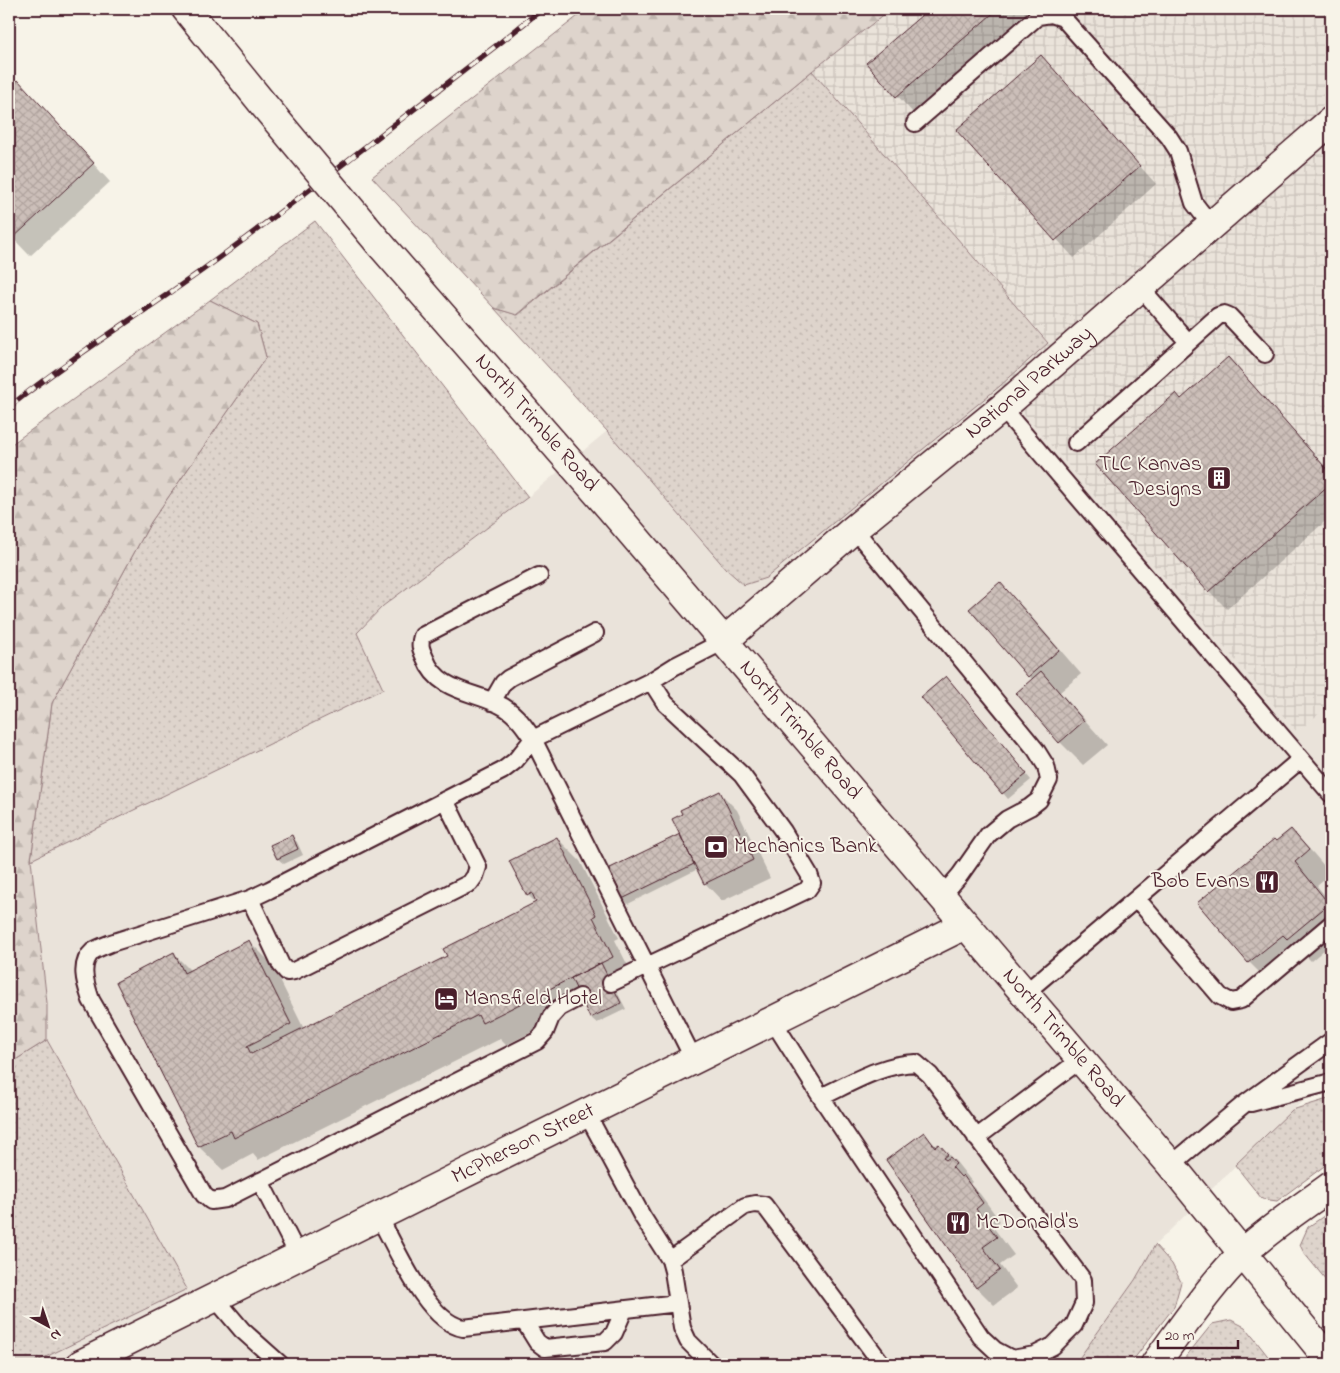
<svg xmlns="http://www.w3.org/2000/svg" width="1340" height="1373" font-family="'Indie Flower',sans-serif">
	<defs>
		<pattern id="industrial-grid" width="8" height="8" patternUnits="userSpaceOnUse" patternTransform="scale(1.25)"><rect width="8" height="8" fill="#eae3da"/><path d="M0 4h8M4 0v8" fill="none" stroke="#cac2bb"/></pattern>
		<pattern id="grass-dots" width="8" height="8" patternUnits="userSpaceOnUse" patternTransform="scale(1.25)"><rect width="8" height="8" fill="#ded4cc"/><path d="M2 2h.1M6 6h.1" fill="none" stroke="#c0b6af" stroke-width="1.8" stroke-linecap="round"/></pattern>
		<pattern id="forest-firs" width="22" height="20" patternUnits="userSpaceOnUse" patternTransform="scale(1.25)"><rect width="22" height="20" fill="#ded4cc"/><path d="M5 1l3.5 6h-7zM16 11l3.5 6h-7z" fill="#c0b6af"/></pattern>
		<pattern id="building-cross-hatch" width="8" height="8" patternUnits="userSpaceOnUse" patternTransform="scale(1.25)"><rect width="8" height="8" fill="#ccbfb9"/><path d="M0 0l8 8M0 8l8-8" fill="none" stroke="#b1a49f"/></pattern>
	</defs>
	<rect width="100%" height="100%" fill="#f7f3e8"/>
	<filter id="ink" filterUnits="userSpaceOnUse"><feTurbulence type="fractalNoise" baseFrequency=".02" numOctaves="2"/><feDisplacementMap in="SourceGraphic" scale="10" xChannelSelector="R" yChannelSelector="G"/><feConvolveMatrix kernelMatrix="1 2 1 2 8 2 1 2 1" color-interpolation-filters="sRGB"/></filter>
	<g filter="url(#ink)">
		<path fill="#eae3da" d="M1000,386L1297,731L1331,704V1080L1292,1110L1155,1245L1135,1280L1075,1364H31L187,1289L47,1040V1003L31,860L383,689L357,633L383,606L528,497L607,431L726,569L766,578Z"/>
		<path fill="url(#industrial-grid)" d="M891,9H1331V704L1297,732L1000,386L1048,342L812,71Z"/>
		<path fill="url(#grass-dots)" stroke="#947a7c" d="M812,71L1048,343L1000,386L766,578L744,585L726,569L607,431L494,308L518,315Z
			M315,221L528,497L383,606L357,633L383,689L31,860L52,703L151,522L266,357L257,324L210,300Z
			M47,1040L187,1289L31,1364H9V1064Z
			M1331,1098V1161L1277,1201L1262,1199L1235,1165L1292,1110Z
			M1331,1211V1286L1304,1253L1300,1245L1308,1227Z
			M1155,1245L1172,1264L1181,1282L1174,1307L1130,1364H1075L1135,1280Z
			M1231,1320L1245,1327L1274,1364H1180L1212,1324Z"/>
		<path fill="url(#forest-firs)" stroke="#947a7c" d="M587,9H891L812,71L517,315L494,308L372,177Z
			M210,300L257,324L266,357L151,522L52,703L31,860L47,1003V1040L9,1064V446Z"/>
		<path fill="#0003" d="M931,9H1035L914,114L868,63Z
			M1041,57L1156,184L1074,258L958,130Z
			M18,81L110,182L30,256L9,234V90Z
			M1228,359L1331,473V516L1227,609L1209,591L1097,464L1181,400Z
			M1000,584L1023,607L1081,674L1060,692L1107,745L1083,765L1060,742L1018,694L1033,680L1029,676Z
			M951,683L1031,780L1008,799L923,697Z
			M720,793L737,810L770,878L722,901L705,883L698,869L628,904L623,898Z
			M1291,830L1314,854L1331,874L1317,886L1331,903V944L1311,961L1307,957L1272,985L1249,962L1199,903Z
			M291,836L297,842L303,855L284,864L278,859L272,846Z
			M557,838L580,861L619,938L615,940L635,980L616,990L626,1009L597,1023L591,1018L585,1005L506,1045L500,1039L258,1160L253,1154L223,1170L199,1147L117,983L174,954L191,971L249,941L272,964L304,1029L449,956L536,903L528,895Z
			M923,1133L937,1147L939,1145L957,1163L972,1182L970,1184L980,1194L1000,1221L993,1227L1014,1255L1000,1265L1017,1288L994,1305L977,1288L887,1160Z"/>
		<path fill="url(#building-cross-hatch)" stroke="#4a1f2b" d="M929,9H998L896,97L866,63Z
			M1041,55L1140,166L1055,241L956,130Z
			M18,80L94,163L12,239L9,236V88Z
			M1228,357L1331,474V483L1208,592L1095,464L1176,393L1181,399Z
			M1000,582L1059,650L1028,677L969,609Z
			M1041,671L1084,721L1059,743L1016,693Z
			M946,676L1027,774L1002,794L921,697Z
			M720,791L753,860L704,884L672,819L682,814L680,810Z
			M1291,829L1309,850L1295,862L1329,904L1287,939L1283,935L1248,963L1197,903L1274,839L1276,841Z
			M680,834L694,864L622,899L608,869Z
			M292,835L298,849L277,859L270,845Z
			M557,837L596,915L593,917L613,957L482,1023L478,1015L234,1138L231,1131L198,1147L116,982L174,952L184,973L249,940L291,1024L247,1046L251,1054L447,956L443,949L536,902L532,893L527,896L509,861Z
			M601,963L621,1003L590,1018L571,978Z
			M924,1132L935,1147L939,1144L948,1154L943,1158L946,1160L950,1157L956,1164L952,1167L961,1177L963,1175L983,1203L976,1209L997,1237L983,1247L1000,1270L976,1288L886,1160Z"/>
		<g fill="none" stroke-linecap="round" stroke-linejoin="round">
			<defs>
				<path id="lane" d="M915,123L1038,16L1051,14L1063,18L1169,137L1178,151L1194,203L1211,225
					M1140,287L1188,342
					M1002,408L1301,759L1024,994
					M1076,443L1218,316L1224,314L1229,316L1265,354
					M854,529L1036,750L1046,766L1049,780L1039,800L1030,807L1007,819L988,835L960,875L941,897
					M539,576L422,636C419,646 421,649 425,658C438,693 476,691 504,707C517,715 525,727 533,739L694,1060
					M492,702L503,683L509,678L595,633
					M1301,759L1331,794
					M250,899L281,965L287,972L294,971L470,883L475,876L478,867L445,800
					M1137,899L1220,996L1231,1002L1241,1000L1331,924
					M611,983L807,890L812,883L809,874L783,831L742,775L665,703L651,681
					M580,997L559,1008L551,1017L545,1032L537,1041L225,1199L211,1201L204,1195L91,1000C86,985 78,964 93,951C98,948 106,945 111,943L250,899L269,890L502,771L515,761L533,739L651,681L675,666L724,641
					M773,1021L821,1097
					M916,1063L930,1075L1083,1280L1084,1303L1074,1325L1053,1346L1035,1355L1012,1359L995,1350L981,1337L821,1097C851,1083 882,1064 916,1063Z
					M1251,1103L1331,1082
					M587,1114L642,1216L670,1260L673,1271L682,1328L688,1341L711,1364
					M976,1138L1080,1060
					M1171,1165L1243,1105L1331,1041
					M260,1181L299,1257
					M379,1217C396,1247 427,1322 463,1328L678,1303
					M670,1260L745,1206L755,1204L764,1205L882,1364
					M215,1298L242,1330L280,1364
					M524,1321L537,1342L545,1348L605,1342L614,1333L624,1310"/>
				<g id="street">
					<path id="s1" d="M724,641L854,529L1002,408L1331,121"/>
				</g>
				<g id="secondary">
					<path d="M186,9L263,104"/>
					<path id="s2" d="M379,243L611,509L1171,1165L1331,1362"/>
					<path id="s3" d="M81,1364L965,925"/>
				</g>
				<path id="highway" d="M1155,1364C1182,1328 1210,1285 1243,1253C1270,1228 1301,1208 1331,1186"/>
			</defs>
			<use href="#lane" stroke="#4a1f2b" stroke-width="20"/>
			<use href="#street" stroke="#4a1f2b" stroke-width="31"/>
			<use href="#secondary" stroke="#4a1f2b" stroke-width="31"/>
			<use href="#highway" stroke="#4a1f2b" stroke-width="31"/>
			<use href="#lane" stroke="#f7f3e8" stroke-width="16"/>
			<use href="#street" stroke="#f7f3e8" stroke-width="28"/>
			<use href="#secondary" stroke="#f7f3e8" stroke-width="28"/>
			<use href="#highway" stroke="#f7f3e8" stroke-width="28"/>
			<defs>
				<path id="rail" d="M9,407C76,353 150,309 219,258C314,188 407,114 501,42L542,9"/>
			</defs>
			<use href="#rail" stroke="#4a1f2b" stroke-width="5.5"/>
			<use href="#rail" stroke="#f7f3e8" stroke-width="4" stroke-dasharray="11" stroke-linecap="butt"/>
			<defs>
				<path id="secondary-bridge" d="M263,104L379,243"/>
			</defs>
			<use href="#secondary-bridge" stroke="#4a1f2b" stroke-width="31" stroke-linecap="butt"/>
			<use href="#secondary-bridge" stroke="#f7f3e8" stroke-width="28"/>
		</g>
	</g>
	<defs>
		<symbol id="building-square" viewBox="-11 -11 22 22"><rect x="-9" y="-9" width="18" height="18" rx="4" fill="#4a1f2b" stroke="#f7f3e8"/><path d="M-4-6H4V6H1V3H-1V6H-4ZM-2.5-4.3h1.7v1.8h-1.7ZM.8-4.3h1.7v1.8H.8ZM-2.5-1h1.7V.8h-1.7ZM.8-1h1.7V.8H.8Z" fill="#fff"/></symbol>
		<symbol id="bank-square" viewBox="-11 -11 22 22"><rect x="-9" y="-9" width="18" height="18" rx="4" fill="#4a1f2b" stroke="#f7f3e8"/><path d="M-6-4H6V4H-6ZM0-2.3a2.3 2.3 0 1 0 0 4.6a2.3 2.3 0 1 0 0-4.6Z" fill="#fff"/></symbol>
		<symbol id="restaurant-square" viewBox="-11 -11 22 22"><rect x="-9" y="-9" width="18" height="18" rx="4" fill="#4a1f2b" stroke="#f7f3e8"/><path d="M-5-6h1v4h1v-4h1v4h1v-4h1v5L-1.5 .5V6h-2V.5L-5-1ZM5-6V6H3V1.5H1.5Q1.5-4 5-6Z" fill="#fff"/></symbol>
		<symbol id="hotel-square" viewBox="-11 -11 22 22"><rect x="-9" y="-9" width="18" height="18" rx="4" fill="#4a1f2b" stroke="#f7f3e8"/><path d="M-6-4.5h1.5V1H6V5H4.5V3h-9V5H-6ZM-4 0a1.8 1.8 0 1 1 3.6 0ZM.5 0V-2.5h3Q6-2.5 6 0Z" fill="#fff"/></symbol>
	</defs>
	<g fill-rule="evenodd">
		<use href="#building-square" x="1205" y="464" width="28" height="28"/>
		<use href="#bank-square" x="702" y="833" width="28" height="28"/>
		<use href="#restaurant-square" x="1253" y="868" width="28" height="28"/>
		<use href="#hotel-square" x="432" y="985" width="28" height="28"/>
		<use href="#restaurant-square" x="944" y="1209" width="28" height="28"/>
	</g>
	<g text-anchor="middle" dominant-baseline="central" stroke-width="4" stroke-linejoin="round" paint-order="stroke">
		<g font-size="22" fill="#4a1f2b" stroke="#f7f3e8">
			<text stroke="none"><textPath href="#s1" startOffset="400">National Parkway</textPath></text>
			<text stroke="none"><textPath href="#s2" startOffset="239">North Trimble Road</textPath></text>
			<text stroke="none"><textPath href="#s2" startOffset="644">North Trimble Road</textPath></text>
			<text stroke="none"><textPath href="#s2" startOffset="1049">North Trimble Road</textPath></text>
			<text stroke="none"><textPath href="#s3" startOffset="494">McPherson Street</textPath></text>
		</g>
		<g font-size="22" fill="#4a1f2b" stroke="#f7f3e8" text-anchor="start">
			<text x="1202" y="465" text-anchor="end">TLC Kanvas<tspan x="1202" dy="25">Designs</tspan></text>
			<text x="734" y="847">Mechanics Bank</text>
			<text x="1250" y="882" text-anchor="end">Bob Evans</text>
			<text x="464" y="999">Mansfield Hotel</text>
			<text x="976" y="1223">McDonald's</text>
		</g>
	</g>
	<rect width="1340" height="1373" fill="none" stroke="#f7f3e8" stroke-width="30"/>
	<rect x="15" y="15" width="1310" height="1343" fill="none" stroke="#4a1f2b" stroke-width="2" filter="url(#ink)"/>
	<g transform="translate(48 1326) rotate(140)" stroke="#f7f3e8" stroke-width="4" paint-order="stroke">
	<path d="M0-4L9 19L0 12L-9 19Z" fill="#4a1f2b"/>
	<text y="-8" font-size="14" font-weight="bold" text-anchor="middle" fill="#4a1f2b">N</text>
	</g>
	<path d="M1158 1340v8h80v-8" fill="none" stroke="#4a1f2b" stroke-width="2.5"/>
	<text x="1165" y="1340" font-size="15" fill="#4a1f2b" stroke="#f7f3e8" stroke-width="4" paint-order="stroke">20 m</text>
</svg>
